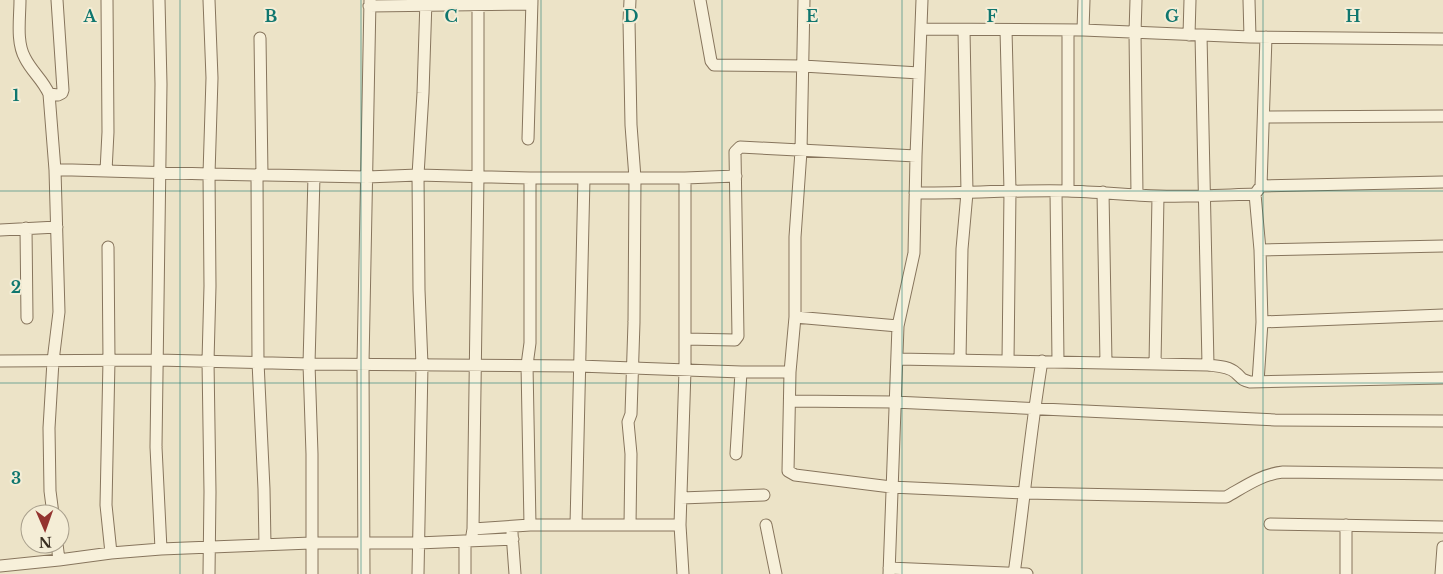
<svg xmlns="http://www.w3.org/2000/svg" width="1443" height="574" font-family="'Libre Baskerville',serif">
	<rect width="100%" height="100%" fill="#ece3c7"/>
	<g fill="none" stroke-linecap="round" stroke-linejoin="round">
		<defs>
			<path id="street" d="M20,0C20,18 16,42 25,58C32,72 43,80 49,94L55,170
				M159,0L161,84L156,447L161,549
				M209,0L212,78L209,174L210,286L208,361L210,492L209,574
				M630,0L629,21L631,125L635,178L634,322L631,414L628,422L631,454L630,525
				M700,0L711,61L714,65L803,66L919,73
				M804,0L801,151L795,237V317L790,372L788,471L795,475L891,487L1025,493L1219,497H1226C1244,487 1262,474 1283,472L1443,474
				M1136,0L1135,33L1137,195
				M1249,0L1250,37
				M369,6L532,4
				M921,29L1083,30L1250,37L1443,39
				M1006,30L1010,191L1008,361
				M1068,30V191
				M1083,30L1084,0
				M1189,35L1190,0
				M1201,35L1208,365
				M260,38L262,175
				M49,94L58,95L62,93L63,90L57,0
				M1264,117L1443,116
				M528,139L532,0
				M106,171L108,132L107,0
				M257,175L258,362L264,489L265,545
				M530,178V343L527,365L530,525
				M1261,186L1443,182
				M1056,191L1058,361
				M1103,192L1106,363
				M915,193C966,193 1017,190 1068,191C1098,192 1129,195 1159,196C1191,197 1223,195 1255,194
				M26,228L27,318
				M0,230L57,227
				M108,247L109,360L106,505L111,553
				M1260,250L1443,246
				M795,317L898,326
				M1262,322L1443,315
				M685,339L735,340L738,336L735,152L740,147L916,156
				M897,359L1208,365C1217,366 1229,366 1236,373C1243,379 1240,379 1250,382L1443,378
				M960,360L962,249L967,193L964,30
				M0,361L158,360L309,364L579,366L741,372H790
				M1155,364L1158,196
				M1258,382L1262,322L1260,250L1255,194L1261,186L1266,37
				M790,401L894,402L1275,420L1443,421
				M736,454L741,372
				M681,498L764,495
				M53,514L50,491L49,428L53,361L59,312L55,170H72L209,174L367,177L418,175L530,178H685L736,176
				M1270,524L1443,527
				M576,525L584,178
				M766,525L776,574
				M473,529L530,525H680
				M512,533L515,574
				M465,541V574
				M471,541L473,529L478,176V0
				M57,544L59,560
				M0,566L59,560L111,553L161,549L311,543H418L513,539
				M889,568L1027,574
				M312,574V454L309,364L314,176
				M364,574L363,364L370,0
				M418,574L422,365L419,290L418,175L423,93L426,0
				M683,574L680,525L685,370V178
				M889,574L898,326L914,253L916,156L922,0
				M1014,574C1024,503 1030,432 1042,361
				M1346,574V525
				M1441,574L1443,547"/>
		</defs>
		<use href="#street" stroke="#87755d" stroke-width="13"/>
		<use href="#street" stroke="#f7f0da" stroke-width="11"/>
	</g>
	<path fill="none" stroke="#0f766e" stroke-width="1" stroke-opacity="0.55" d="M180,0V574M361,0V574M541,0V574M722,0V574M902,0V574M1082,0V574M1263,0V574M0,191H1443M0,383H1443"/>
	<g font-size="16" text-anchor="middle" font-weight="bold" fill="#0f766e" stroke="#f4edd6" stroke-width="4" stroke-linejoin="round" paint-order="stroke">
		<text x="90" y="22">A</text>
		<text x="271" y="22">B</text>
		<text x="451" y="22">C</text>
		<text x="631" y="22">D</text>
		<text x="812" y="22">E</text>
		<text x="992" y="22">F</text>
		<text x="1172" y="22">G</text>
		<text x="1353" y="22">H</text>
		<text x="16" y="101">1</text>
		<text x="16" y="293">2</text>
		<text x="16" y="484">3</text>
	</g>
	<g transform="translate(45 529) rotate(178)"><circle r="24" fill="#f4edd6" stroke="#a9a08d"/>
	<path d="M0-4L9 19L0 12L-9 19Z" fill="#933430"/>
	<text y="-8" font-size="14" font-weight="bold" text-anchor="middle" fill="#382d20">N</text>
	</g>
</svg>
